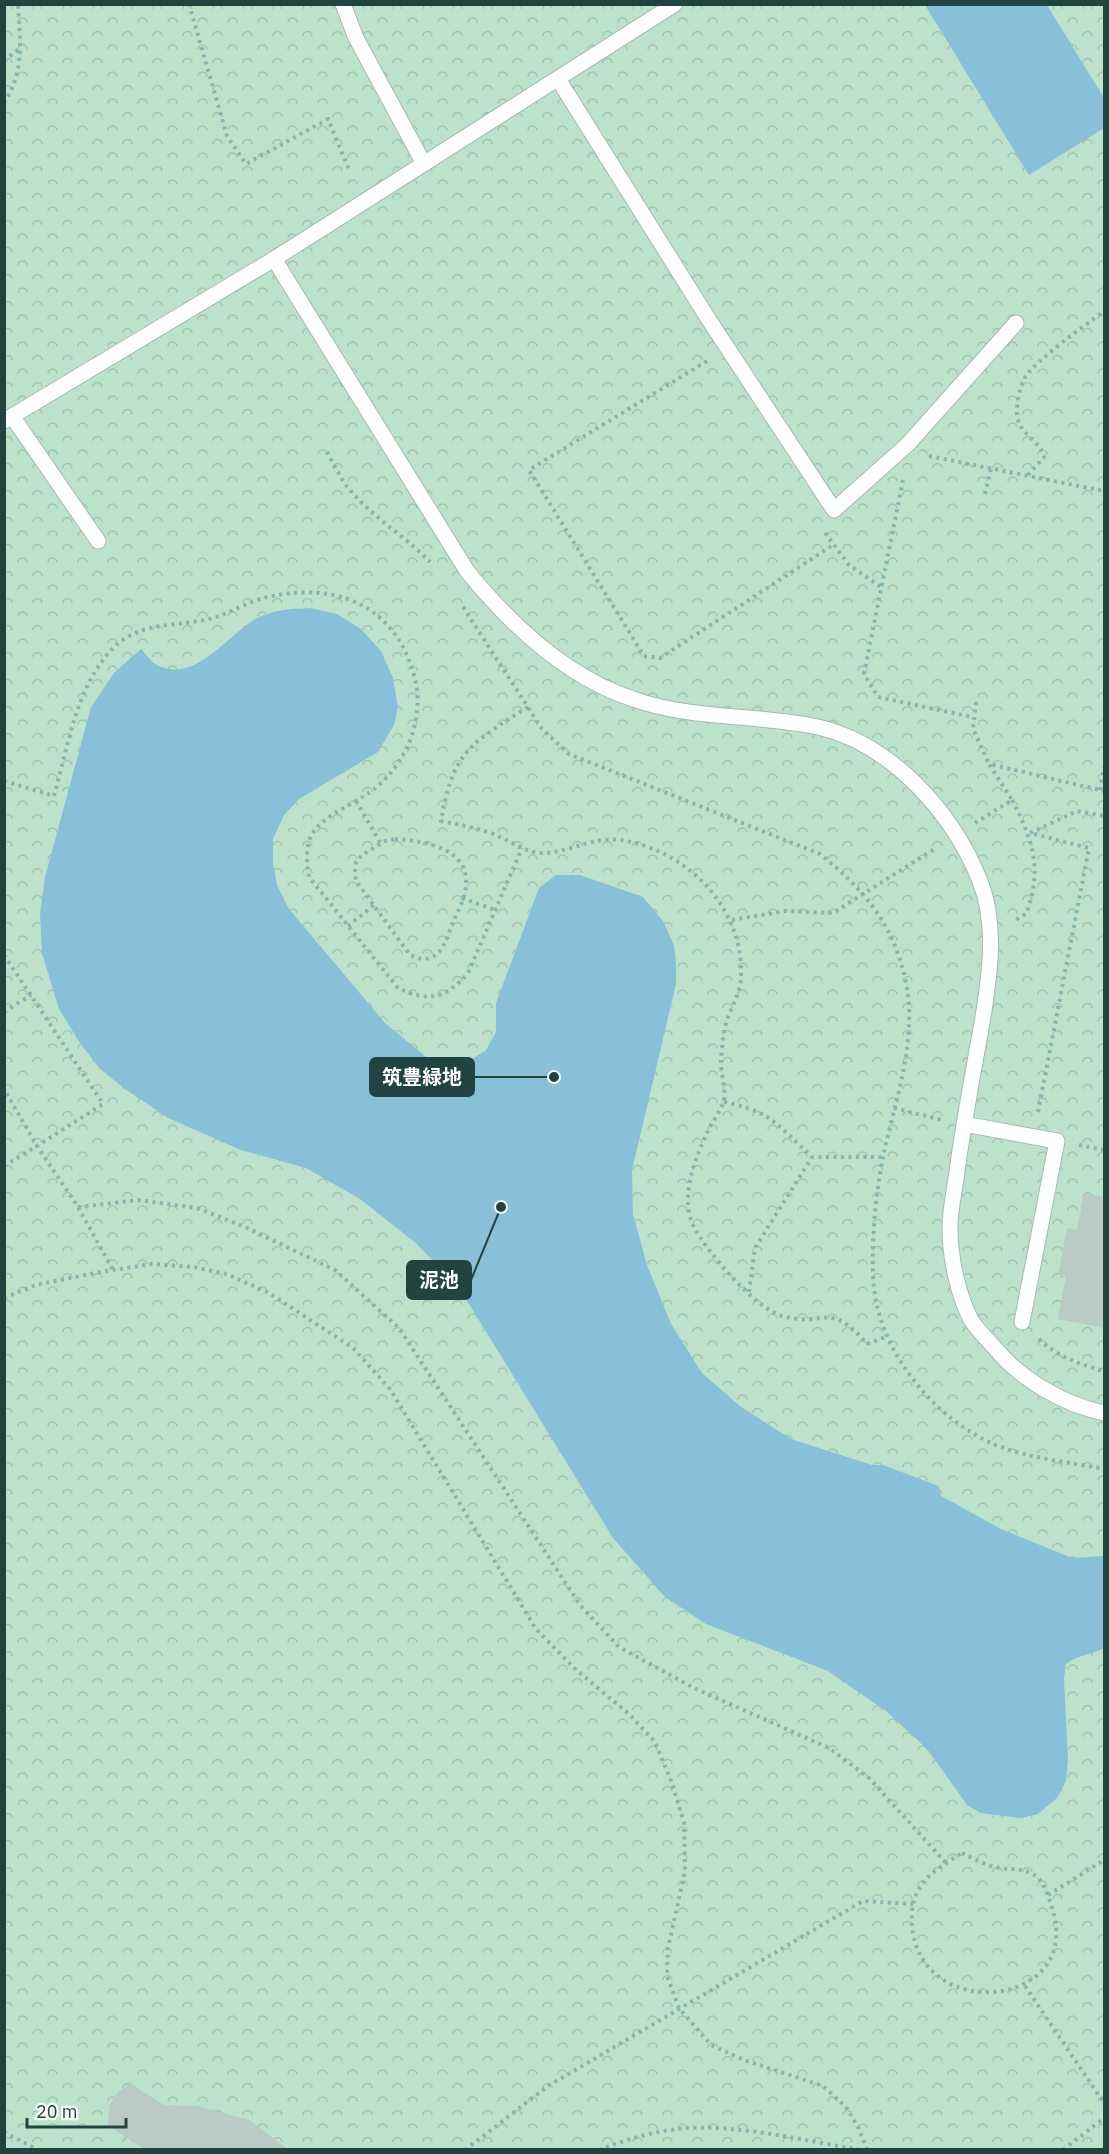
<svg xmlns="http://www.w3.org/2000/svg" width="1109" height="2154" font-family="'IBM Plex Sans','Noto Sans JP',sans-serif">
	<defs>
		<pattern id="park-crowns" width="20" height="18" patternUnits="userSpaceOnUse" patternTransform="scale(1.5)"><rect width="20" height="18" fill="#bce2cc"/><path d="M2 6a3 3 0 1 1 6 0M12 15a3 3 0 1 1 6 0" fill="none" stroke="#a1c3b0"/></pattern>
	</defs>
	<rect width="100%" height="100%" fill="#e5efec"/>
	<path fill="url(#park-crowns)" d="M5,5H1104V2149H5Z"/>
	<path fill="#88c0d9" d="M925,5H1047L1104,98V128L1029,175Z
		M310,608L337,614L361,629L381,651L393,678L398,707L394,725L378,752L299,799L284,815L273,839V863L277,885L289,909L385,1023L431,1061L451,1066L469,1061L486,1050L496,1032V1003L539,888L556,875H580L643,897L663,921L674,945L676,963V984L632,1170L633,1214L647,1265L671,1324L702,1373L741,1407L791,1439L872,1465H883L939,1486L941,1496L1001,1529L1072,1558L1104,1556V1648C1092,1655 1077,1655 1066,1664L1064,1678L1068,1760L1066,1781L1057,1798L1038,1814L1021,1818L981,1813L968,1806L927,1749L886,1711L828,1671L706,1624L665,1597L613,1538L461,1291L417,1244L360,1199L306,1168L241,1150L168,1118L125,1089L99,1068L78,1040L59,1009L42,953L40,914L45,877L91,707L114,673L141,649C146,654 151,662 157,665C193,684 226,638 252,621C270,610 289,609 310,608Z"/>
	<path fill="#bacbc6" d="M1084,1193L1104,1197V1328L1058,1319L1066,1276L1058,1275L1067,1228L1077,1230Z
		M130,2083L164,2105L198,2106L249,2120L289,2150H145L108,2125L109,2106L117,2093Z"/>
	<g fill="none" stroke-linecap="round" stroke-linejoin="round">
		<defs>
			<path id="service" d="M343,4L356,38L424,164
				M558,79L709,320L834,510L908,444L1016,323
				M274,259L467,571C510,624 566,677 633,699C692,720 758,714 818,727C892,744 953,813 980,881C997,924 990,973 983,1017C974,1068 964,1120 957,1171C955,1189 950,1209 950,1227C950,1257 957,1291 970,1318C976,1329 986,1338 994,1347C1021,1380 1063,1404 1104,1413
				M12,416L98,541
				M4,421L274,259L675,4
				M964,1124L1057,1141L1022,1322"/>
		</defs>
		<use href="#service" stroke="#a7b8b5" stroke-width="17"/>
		<path stroke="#82b6ae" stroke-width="4" stroke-dasharray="3 4.5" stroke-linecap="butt" d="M189,4L227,136L246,164L328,119L350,172
			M4,61L21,47
			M4,103C25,71 20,41 18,4
			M707,361L529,470L644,656L660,658L833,545
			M327,452C334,464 340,478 349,489C372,517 405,536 430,562
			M929,456L1104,491
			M1028,475L1044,457C1041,442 1022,435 1018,420C1015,410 1019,389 1024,379C1034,361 1086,325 1104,311
			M903,480L864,674L878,697L972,717
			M985,494L991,468
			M825,533L849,565L882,588
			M463,607L542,729L569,754L820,854C864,890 892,922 905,978C919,1036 895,1101 883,1157C875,1196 868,1268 877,1306C890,1361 933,1412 981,1438C1018,1458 1065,1461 1104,1469
			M976,702L973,729L989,764
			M528,707C471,743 453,751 441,821C461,825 480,828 498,836C512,842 525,852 540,853C568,854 591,836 620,840C686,849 744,908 741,976C741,994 729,1010 725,1027C723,1039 721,1052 721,1063C721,1075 727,1093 723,1104C719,1113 712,1122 708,1131C695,1158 679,1198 694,1227C707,1252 755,1308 782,1316C826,1328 828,1299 867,1344L888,1336
			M4,781L54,796C67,750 75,694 106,656C135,620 169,628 209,619C230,614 248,601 268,597C337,581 397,606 415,679C426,723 402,773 364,796C346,808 316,819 309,841C306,853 307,865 309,877L398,988C428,1003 447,998 468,973L522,848
			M1100,790L1104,767
			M1012,800C1033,840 1043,870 1026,914L1014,921
			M356,801L381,844
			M975,823L1012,800L989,764L1104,791
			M395,839C427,841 474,849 465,892C463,902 457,913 453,922C448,934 445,951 432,957C424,961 417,958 410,955L356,881L355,871L356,862L362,855L385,841Z
			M462,898L495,910
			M732,920L785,911L833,913L936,848
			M348,926L374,905
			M4,955L103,1104L37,1146L4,1089
			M4,1012L31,995
			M724,1102C773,1112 777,1125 812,1157H883
			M894,1108L942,1120
			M1038,1112L1089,848L1030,833L1077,811L1104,816
			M1079,1145L1104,1150
			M4,1166L37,1146L78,1207L113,1270
			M78,1207L138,1200L197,1208L245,1227L335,1270L399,1328L580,1605L619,1647L694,1688L829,1748L869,1778L946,1863
			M749,1292L755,1248L812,1157
			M4,1298L36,1285L100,1272L152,1264L193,1267L227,1274L269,1293L353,1348L390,1389L536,1629L574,1668L630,1715L655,1742L672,1783L684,1823L685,1871L668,1948L667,1976L679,2008L711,2045L744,2060L823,2086L846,2107L858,2127L867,2150
			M1039,1339C1058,1357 1079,1364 1104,1371
			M962,1853C974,1859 987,1866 1000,1868C1013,1870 1025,1868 1036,1876C1044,1882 1049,1898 1052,1908C1085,2007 921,2026 912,1926C909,1886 930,1873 962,1853Z
			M1048,1895L1104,1860
			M1025,1986L1104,2103
			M4,2132L38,2150
			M465,2150L548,2086L863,1901L913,1904
			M599,2150C628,2139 657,2130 688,2128C743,2125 806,2141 861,2150
			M1063,2150L1104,2118"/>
		<use href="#service" stroke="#fff" stroke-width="15"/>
	</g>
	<path fill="none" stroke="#224440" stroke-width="2" d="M554 1077L474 1077M501 1207L471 1280"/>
	<g fill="#224440" stroke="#f6fbf9" stroke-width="2">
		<circle cx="554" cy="1077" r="6"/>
		<circle cx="501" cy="1207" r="6"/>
	</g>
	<g fill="#224440" stroke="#224440" stroke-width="2">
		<rect x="370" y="1058" width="104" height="38" rx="6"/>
		<rect x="407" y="1261" width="64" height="38" rx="6"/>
	</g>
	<g font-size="20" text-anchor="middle" font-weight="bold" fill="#fff">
		<text x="422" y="1084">筑豊緑地</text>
		<text x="439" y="1287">泥池</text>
	</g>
	<rect width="1109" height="2154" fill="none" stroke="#224440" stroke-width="12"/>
	<path d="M27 2118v9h99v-9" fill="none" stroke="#224440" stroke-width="3"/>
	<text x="36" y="2118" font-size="18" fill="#224440" stroke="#f6fbf9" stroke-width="4.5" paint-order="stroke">20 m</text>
</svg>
